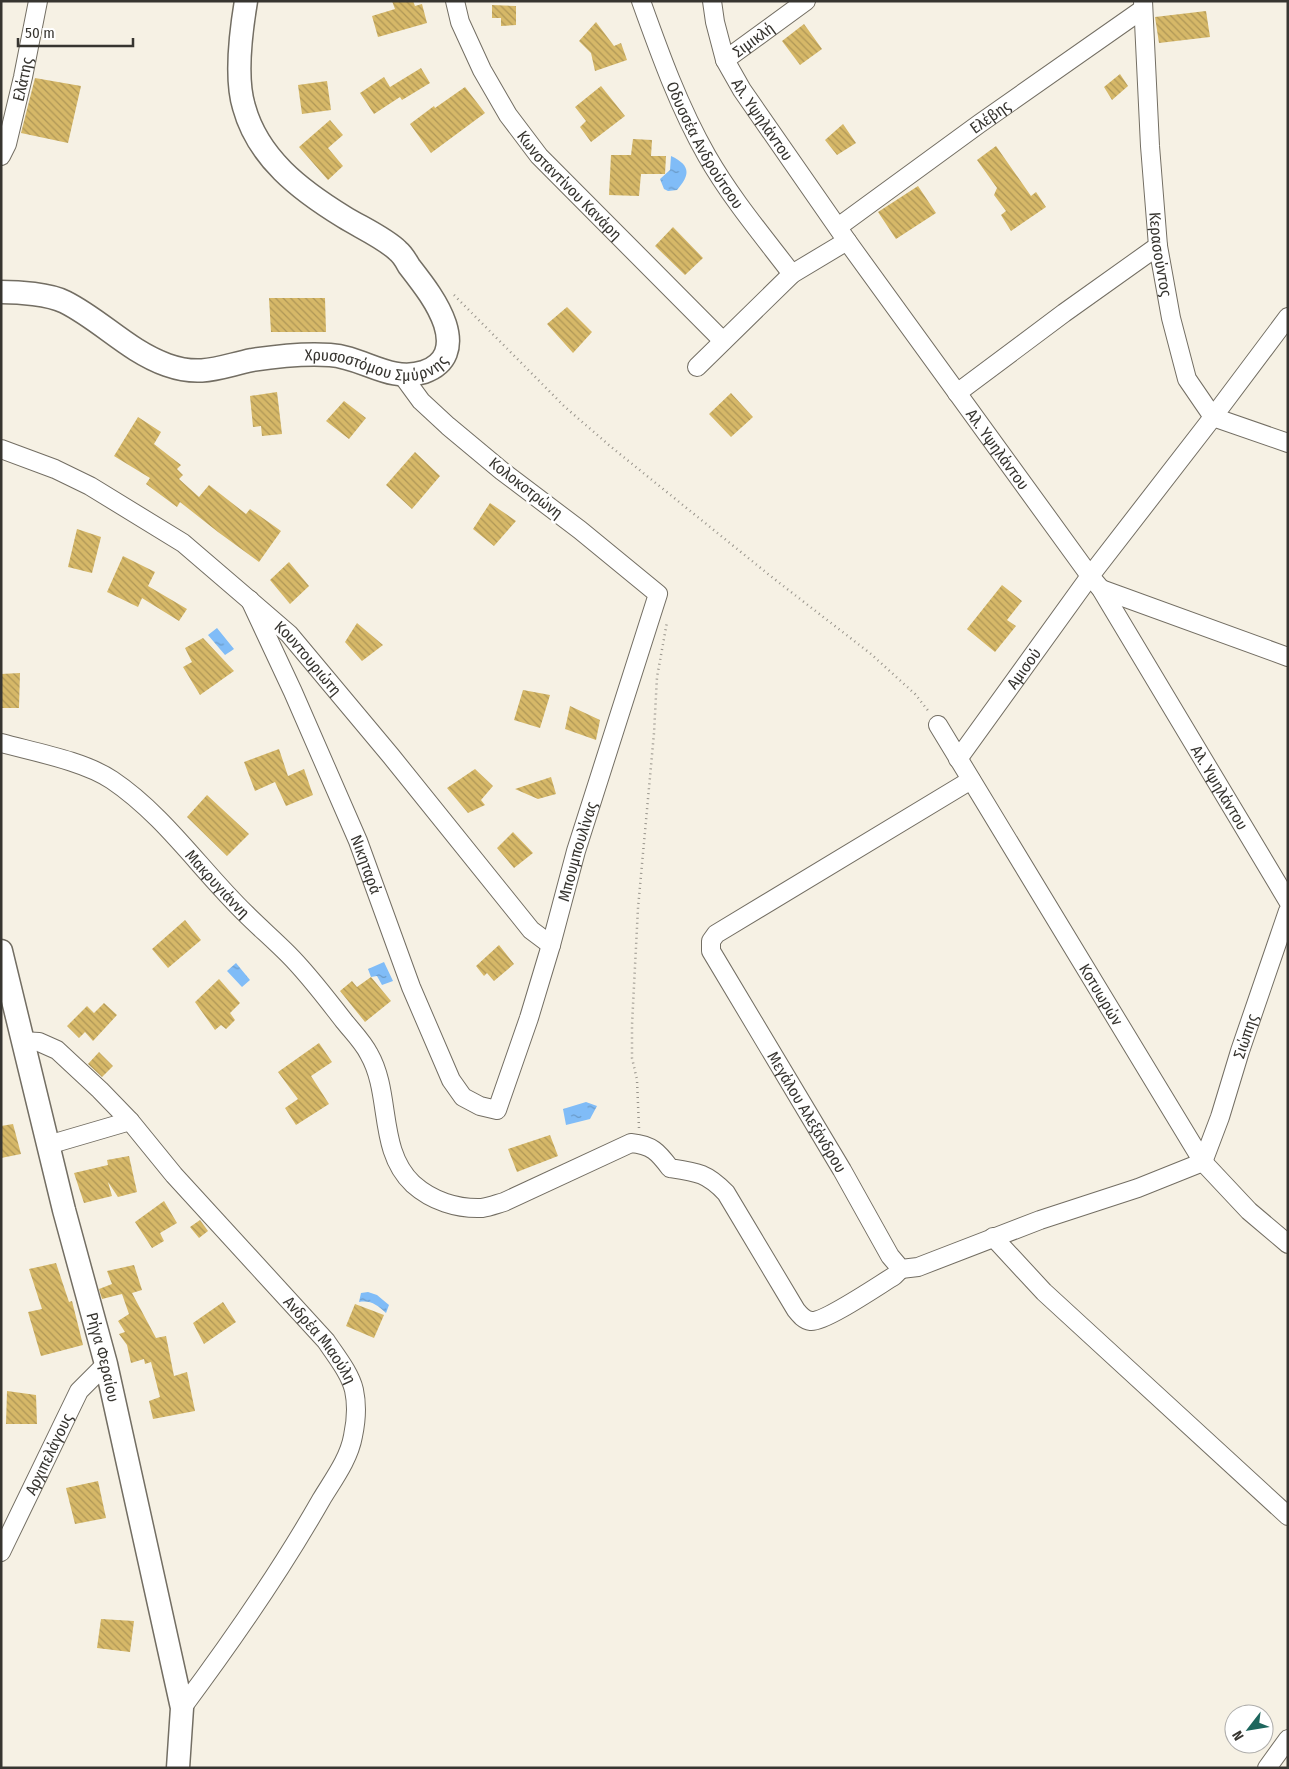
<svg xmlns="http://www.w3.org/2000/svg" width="1289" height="1769" font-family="'Fira Sans Condensed',sans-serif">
	<defs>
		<pattern id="water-ripples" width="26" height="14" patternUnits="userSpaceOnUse" patternTransform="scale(1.25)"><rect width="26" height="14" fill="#80bcf7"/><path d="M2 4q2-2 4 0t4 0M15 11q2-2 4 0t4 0" fill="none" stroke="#6a9ac8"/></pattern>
		<pattern id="building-back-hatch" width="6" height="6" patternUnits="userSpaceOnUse" patternTransform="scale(1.25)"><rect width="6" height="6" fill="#d6b868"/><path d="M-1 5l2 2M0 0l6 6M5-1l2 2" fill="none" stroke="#ae9656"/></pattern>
	</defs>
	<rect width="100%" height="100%" fill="#f6f1e4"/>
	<path fill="url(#water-ripples)" d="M671,156C690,165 691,174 677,190L668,191L664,189L660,179L670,170Z
		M217,628L234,649L225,655L208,635Z
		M384,962L393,981L382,985L377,976L371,977L368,969Z
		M236,963L250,980L242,987L227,971Z
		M586,1102L597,1106L590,1119L566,1125L563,1109Z
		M368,1292L377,1295L389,1305L386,1313C377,1305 371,1300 359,1302L361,1293Z"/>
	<path fill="url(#building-back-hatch)" d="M392,1H413L415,6L422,4L427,23L378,37L372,16L395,9Z
		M492,5L516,6V25L501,26V18H492Z
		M1206,11L1210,37L1159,43L1155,17Z
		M596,22L614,46L621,43L627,60L595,71L591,53L579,41Z
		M804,24L822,49L800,65L782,41Z
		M421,68L430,83L402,100L400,97L374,114L360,93L384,77L390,87Z
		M1120,74L1128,86L1112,100L1104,87Z
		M35,78L81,86L68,143L21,133Z
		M327,81L331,110L302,114L298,85Z
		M601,86L625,116L591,142L580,127L586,121L575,107Z
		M465,87L485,113L431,153L410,124L434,106L435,108Z
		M330,120L343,135L328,148L343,166L328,180L299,147Z
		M843,124L856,143L837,155L825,140Z
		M633,139L652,140L651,156H666L665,174H641L639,196L609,195L611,155H631Z
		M996,146L1031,196L1036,192L1046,207L1011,231L1001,215L1006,211L994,195L997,188L977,160Z
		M918,186L936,213L896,239L878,212Z
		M673,227L703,258L685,275L655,246Z
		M269,298H325L326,332H271Z
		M567,307L592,332L573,353L547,324Z
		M277,392L282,434L262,436L261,426L253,427L250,396Z
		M731,393L753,417L731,437L709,414Z
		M344,401L366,418L349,439L326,421Z
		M138,417L161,432L154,444L181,465L177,469L183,475L179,479L199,497L209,485L246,514L250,509L281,531L259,562L218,532L180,502L177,507L146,484L150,478L114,456Z
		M415,452L440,476L412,509L386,485Z
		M490,503L516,521L494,546L473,529Z
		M77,529L101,537L92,573L68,567Z
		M123,556L155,572L148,586L187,609L179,621L142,598L138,607L107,592Z
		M289,562L309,586L290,604L270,580Z
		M1002,585L1022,601L1007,620L1016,626L995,652L967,629Z
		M357,623L383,645L362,661L345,642Z
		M203,638L234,671L200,695L183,667L192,662L185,648Z
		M20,673L19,708H1V674Z
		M523,690L550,695L540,728L514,720Z
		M570,706L600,720L596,740L565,729Z
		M279,749L288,776L304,769L313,795L286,806L275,782L255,791L244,762Z
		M475,769L493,786L481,800L485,805L468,813L447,788Z
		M551,777L556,794L538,799L515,789Z
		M207,795L249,834L227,856L187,817Z
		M513,832L533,853L514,868L497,848Z
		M185,920L201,940L168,968L152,949Z
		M499,945L514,964L494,981L487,973L484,976L476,966Z
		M371,977L391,1001L365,1022L340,991L352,981L357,987Z
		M219,979L240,1003L230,1013L235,1020L226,1029L221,1025L215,1030L195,1002Z
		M104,1003L117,1015L93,1041L85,1032L79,1038L67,1026L87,1006L94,1013Z
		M319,1043L332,1062L311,1076L329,1104L296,1125L285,1108L298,1099L278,1072Z
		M99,1052L113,1066L102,1077L88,1064Z
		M13,1124L21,1154L1,1158V1126Z
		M550,1135L558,1156L517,1172L508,1149Z
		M129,1156L137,1192L118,1197L108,1182L112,1196L84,1203L74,1173L108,1165L107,1160Z
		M164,1201L177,1223L160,1233L164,1241L152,1248L135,1222Z
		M200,1220L208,1231L199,1238L190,1227Z
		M56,1263L69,1302L72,1301L83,1345L41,1356L28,1312L42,1309L29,1269Z
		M134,1265L142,1290L132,1293L156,1338L166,1336L174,1376L187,1372L195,1411L153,1419L149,1401L160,1397L151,1362L145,1364L144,1359L131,1363L127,1345L119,1334L125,1332L118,1321L129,1314L122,1294L102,1299L99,1289L112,1284L107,1271Z
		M223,1302L236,1322L204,1344L193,1323Z
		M355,1304L384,1315L374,1338L346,1326Z
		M7,1391L36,1395L37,1424H6Z
		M98,1481L106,1518L75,1524L66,1488Z
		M101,1619L134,1621L130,1652L97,1648Z"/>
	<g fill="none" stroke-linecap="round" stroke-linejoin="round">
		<defs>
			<g id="minor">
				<path id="s1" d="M455,1L460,22L482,70L508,115L539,156L723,341"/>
				<path id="s2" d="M641,1C660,54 679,107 707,156C731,198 763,236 792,274"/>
				<path id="s3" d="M712,1L715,22L725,60L742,90L847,241L1090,576L1101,589L1288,901"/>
				<path id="s4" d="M1143,1L1150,146L1158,246L1171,318L1187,379L1213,417L1288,443"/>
				<path id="s5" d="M725,60L806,1"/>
				<path id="s6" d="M1,156L7,144L23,77L38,1"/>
				<path id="s7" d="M838,227L979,124L1143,9"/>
				<path d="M697,367L792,274L847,241"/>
				<path d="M957,393L1064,313L1158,246"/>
				<path id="s8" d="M1,449L55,469L90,486L183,543L289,634L391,756L531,930L551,945"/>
				<path d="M1101,589L1288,657"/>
				<path id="s9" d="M250,600L293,692L358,841L411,987L451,1080L463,1097L480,1106L497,1110L529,1018L551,945L576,851L658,594L580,530L502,471L448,426L421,401L402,375"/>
				<path id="s10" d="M938,725L1203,1162L1249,1211L1288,1244"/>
				<path id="s11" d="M1,743C34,752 84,761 112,780C164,815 200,869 245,913C259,927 274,940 288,954C309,975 326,998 344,1021C352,1031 363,1042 369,1054C392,1094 377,1150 413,1184C432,1201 457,1209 482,1208C489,1207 497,1204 504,1202L631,1143C652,1145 658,1152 670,1168C697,1172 707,1173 726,1193L796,1310C800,1315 804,1320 811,1321C825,1322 879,1285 894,1276L901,1269"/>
				<path id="s12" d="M958,759L1090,576L1213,417L1288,317"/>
				<path id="s13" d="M971,780L716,934L711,941V951L842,1170L890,1256L901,1269L918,1267L1040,1220L1138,1188L1203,1162L1220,1117L1240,1051L1288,911"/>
				<path id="s14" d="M22,1041L39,1042L57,1050L100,1090L130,1121L174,1175L326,1341C336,1356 350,1373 354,1390C357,1404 356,1422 353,1436C349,1459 333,1480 321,1500C280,1572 232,1641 182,1708"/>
				<path d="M48,1145L130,1121"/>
				<path d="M993,1237L1044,1292L1288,1516"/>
				<path id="s15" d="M1,1552L79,1391L106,1364"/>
				<path d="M1267,1768L1288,1739"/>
			</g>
			<g id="tertiary">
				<path id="s16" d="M1,292C19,292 49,294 65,302C101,320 128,351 167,365C201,377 219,367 252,360C278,356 304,353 330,355C363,357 390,383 424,372C447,364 452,346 445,324C438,303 423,284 409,266C406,261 403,255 398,251C385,238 360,227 344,217C300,190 258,158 244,107C235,78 241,31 246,1"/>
				<path id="s17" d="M1,951L64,1210L106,1364L182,1708L178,1768"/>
			</g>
		</defs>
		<use href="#minor" stroke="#736e63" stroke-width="20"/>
		<use href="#tertiary" stroke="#736e63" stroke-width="25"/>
		<path stroke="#98948b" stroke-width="2.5" stroke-dasharray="1 4" stroke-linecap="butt" d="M454,295L565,407L610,446L773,578L871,654L915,694L930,713
			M639,1128L637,1080L632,1058V1025L638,908L654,733L657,677L667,622"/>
		<use href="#minor" stroke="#fff" stroke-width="18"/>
		<use href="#tertiary" stroke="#fff" stroke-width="22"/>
	</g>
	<g text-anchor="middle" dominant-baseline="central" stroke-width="5" stroke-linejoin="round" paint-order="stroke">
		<g font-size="16" fill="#373530" stroke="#fff">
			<text stroke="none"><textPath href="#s5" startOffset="35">Σιμικλή</textPath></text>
			<text stroke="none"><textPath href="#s6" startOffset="80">Ελάτης</textPath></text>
			<text stroke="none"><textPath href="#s7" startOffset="188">Ελέβης</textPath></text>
			<text stroke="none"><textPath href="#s3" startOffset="131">Αλ. Υψηλάντου</textPath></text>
			<text stroke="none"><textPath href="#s2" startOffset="158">Οδυσσέα Ανδρούτσου</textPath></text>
			<text stroke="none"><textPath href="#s1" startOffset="220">Κωνσταντίνου Κανάρη</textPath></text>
			<text stroke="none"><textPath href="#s4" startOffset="254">Κερασούντος</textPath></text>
			<text stroke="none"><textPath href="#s16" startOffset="399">Χρυσοστόμου Σμύρνης</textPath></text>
			<text stroke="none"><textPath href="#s3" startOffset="536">Αλ. Υψηλάντου</textPath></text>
			<text transform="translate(526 488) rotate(38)">Κολοκοτρώνη</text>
			<text stroke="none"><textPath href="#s8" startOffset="376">Κουντουριώτη</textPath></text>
			<text stroke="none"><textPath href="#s12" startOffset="112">Αμισού</textPath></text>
			<text stroke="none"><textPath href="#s3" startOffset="941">Αλ. Υψηλάντου</textPath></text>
			<text stroke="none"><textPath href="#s9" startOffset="849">Μπουμπουλίνας</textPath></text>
			<text stroke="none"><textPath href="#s9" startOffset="289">Νικηταρά</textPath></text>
			<text stroke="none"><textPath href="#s11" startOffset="266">Μακρυγιάννη</textPath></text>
			<text stroke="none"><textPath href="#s10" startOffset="315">Κοτυωρών</textPath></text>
			<text stroke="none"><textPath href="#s13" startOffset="1141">Σιώπης</textPath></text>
			<text stroke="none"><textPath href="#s13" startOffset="504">Μεγάλου Αλεξάνδρου</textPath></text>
			<text stroke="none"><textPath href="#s14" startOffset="429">Ανδρέα Μιαούλη</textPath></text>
			<text stroke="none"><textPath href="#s17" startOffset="419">Ρήγα Φεραίου</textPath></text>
			<text stroke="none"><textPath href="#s15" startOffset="109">Αρχιπελάγους</textPath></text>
		</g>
	</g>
	<rect width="1289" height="1769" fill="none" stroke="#373530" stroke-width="5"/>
	<g transform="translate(1249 1729) rotate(239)"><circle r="24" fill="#ffffff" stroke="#afaeac"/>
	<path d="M0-4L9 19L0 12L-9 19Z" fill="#1d665d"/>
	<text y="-8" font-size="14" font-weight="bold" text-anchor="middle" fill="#373530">N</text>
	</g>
	<path d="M18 38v8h115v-8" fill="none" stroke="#373530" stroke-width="2.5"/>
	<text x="25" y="38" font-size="15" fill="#373530" stroke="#ffffff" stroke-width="4" paint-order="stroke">50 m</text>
</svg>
